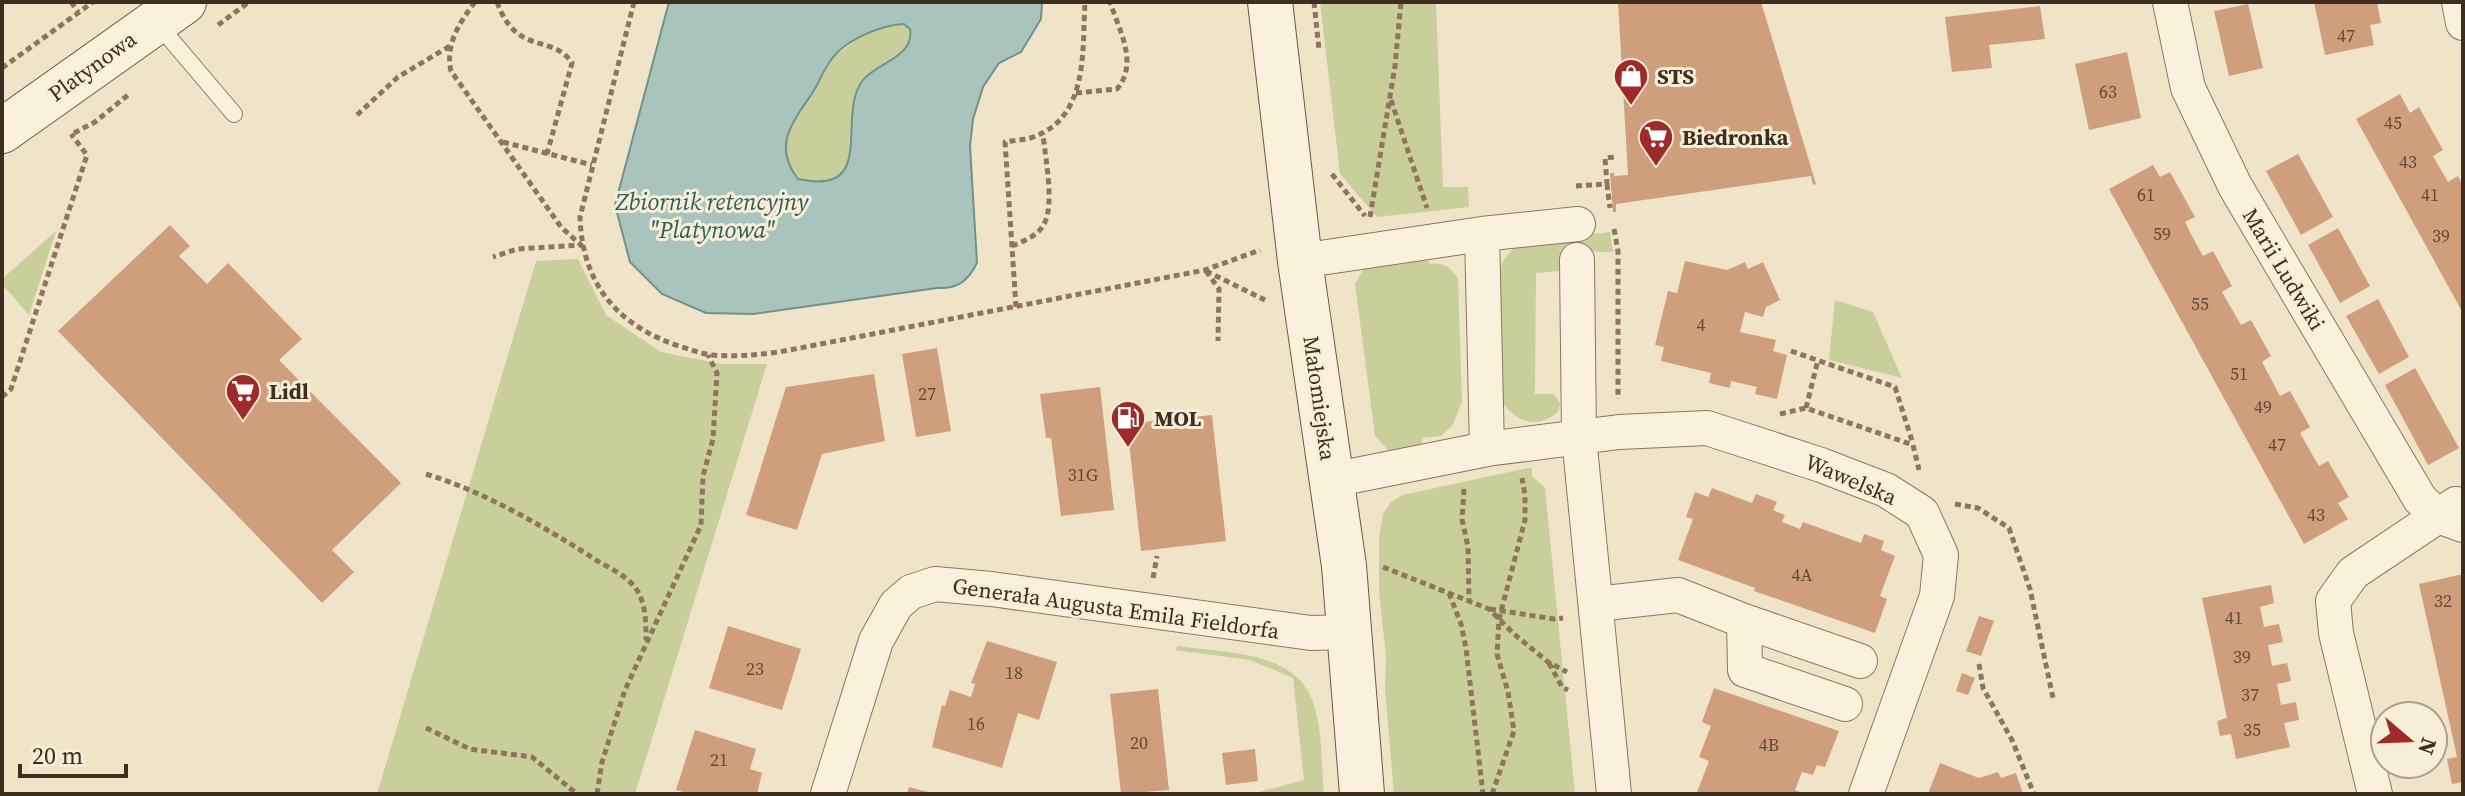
<svg xmlns="http://www.w3.org/2000/svg" width="2465" height="796" font-family="'Source Serif 4',serif">
	<rect width="100%" height="100%" fill="#f0e4c8"/>
	<path fill="#c9cf9b" d="M1320,2H1436L1443,187H1468L1469,207L1377,217L1340,174Z
		M904,23L910,29C915,58 875,61 863,80C838,120 876,196 798,179L788,166L786,140L792,124L820,81L830,60L862,35L887,25Z
		M56,231L29,315L2,284V279Z
		M1610,232L1613,252L1564,251L1560,271L1536,273L1535,394H1554L1560,403L1559,410C1540,431 1514,422 1501,400L1496,281C1500,268 1503,256 1515,248C1530,237 1588,235 1610,232Z
		M1428,255L1429,264C1443,262 1451,267 1458,279L1462,402L1452,426L1441,436L1423,438L1421,446L1398,452L1389,451L1375,436L1355,284L1364,268Z
		M578,259L606,315L661,352L721,364H767L635,794H377L536,261Z
		M1835,300L1873,312L1902,378L1829,360Z
		M1532,467V476L1545,488L1575,794H1394L1385,688L1386,656L1379,592V539L1383,514L1391,502L1403,495Z
		M1178,646C1223,653 1296,650 1313,702C1323,730 1321,765 1324,794H1252L1304,780L1293,678L1250,660L1175,650Z"/>
	<path fill="#a9c4bc" stroke="#6f938a" stroke-width="2" fill-rule="evenodd" d="M669,2H1042L1041,19L1021,52L999,63L983,87L973,119L970,146L977,263C968,281 958,289 937,288L753,314L706,313L662,294L630,262L615,205ZM904,24L910,29C915,57 876,63 863,80C835,115 879,197 798,179C773,147 791,124 811,95C818,85 822,73 829,63C842,41 880,25 904,24Z"/>
	<path fill="#cf9f7d" d="M1618,2H1761L1816,184L1813,185L1811,176L1616,204V212H1613L1610,173H1614V176L1628,175Z
		M2314,2H2377L2381,23L2370,25L2374,45L2325,55Z
		M2248,4L2263,68L2229,76L2214,11Z
		M2040,6L2045,39L1989,45L1992,68L1952,72L1945,17Z
		M2127,52L2141,118L2089,130L2075,64Z
		M2400,94L2410,113L2419,107L2443,150L2433,156L2448,182L2458,176L2463,186V313L2356,119Z
		M2298,154L2333,217L2301,235L2266,171Z
		M2153,165L2160,177L2170,172L2195,217L2185,222L2193,238L2203,256L2213,251L2232,286L2222,292L2241,325L2251,320L2271,356L2262,362L2280,396L2290,391L2310,427L2300,433L2309,449L2319,466L2328,461L2349,497L2338,503L2348,519L2304,544L2109,189Z
		M170,225L190,246L179,256L207,284L228,263L302,339L279,360L401,483L332,550L354,572L322,603L58,331Z
		M2338,228L2370,286L2340,303L2308,245Z
		M1685,261L1727,270L1745,262L1748,269L1763,262L1780,300L1766,307L1763,317L1745,312L1740,332L1776,340L1773,351L1787,355L1777,399L1755,394L1757,387L1731,381L1730,388L1709,383L1711,373L1661,361L1664,347L1655,345L1668,291L1677,293Z
		M2378,299L2409,357L2379,374L2346,316Z
		M937,348L951,431L916,437L902,354Z
		M2415,368L2459,448L2428,465L2385,385Z
		M874,374L885,441L822,454L797,530L746,515L786,387Z
		M1100,387L1114,510L1061,516L1051,438H1046L1040,394Z
		M1212,415L1226,541L1141,551L1127,424Z
		M1712,488L1752,503L1756,494L1777,502L1773,510L1785,515L1782,522L1800,529L1803,522L1861,543L1864,534L1884,541L1881,550L1895,556L1880,596L1887,599L1875,633L1754,591L1755,588L1678,560L1693,519L1686,517L1695,492L1708,497Z
		M2463,574V782L2452,784L2447,759L2457,757L2419,584Z
		M2271,585L2274,603L2260,607L2264,627L2279,624L2283,642L2268,645L2272,666L2287,663L2291,681L2277,684L2281,705L2296,702L2299,720L2284,723L2290,747L2236,759L2231,734L2220,736L2217,721L2227,718L2202,598Z
		M1979,616L1994,621L1981,656L1966,651Z
		M728,626L801,649L782,710L709,688Z
		M987,641L1057,662L1039,720L1018,713L1002,768L932,747L942,705L945,706L950,690L971,697L975,684L971,683Z
		M1962,673L1975,678L1968,695L1956,691Z
		M1714,688L1839,731L1825,767L1817,765L1813,775L1802,772L1795,790L1805,794L1697,792L1709,761L1699,757L1711,726L1702,722Z
		M1158,689L1169,790L1121,794L1110,694Z
		M695,730L756,749L750,769L762,773L757,794H691L676,790Z
		M1255,749L1258,781L1226,785L1222,753Z
		M1940,763L1979,778L1998,772L2001,778L2016,773L2023,794H1928Z
		M909,787L932,793L931,794H907Z"/>
	<g fill="none" stroke-linecap="round" stroke-linejoin="round">
		<defs>
			<path id="lane" d="M156,22L234,114"/>
			<path id="street" d="M2170,2L2188,88L2235,186L2420,499L2438,516L2463,525
				M2459,2L2463,23
				M1577,260L1579,437L1614,794
				M1300,261L1482,234L1578,224
				M1487,449L1619,432L1707,428L1821,465L1886,490L1922,513L1941,555L1937,596L1866,794
				M1332,480L1487,449L1482,234
				M1596,604L1678,595L1744,621L1745,670L1845,704
				M1744,621L1860,661
				M828,794L876,641L896,605L911,592L935,584L991,589L1311,633L1350,632
				M2375,794L2336,633L2333,601L2353,573L2456,504"/>
			<path id="secondary" d="M1270,2L1300,261L1344,566L1362,794
				M2,131L184,2"/>
		</defs>
		<use href="#lane" stroke="#8d765c" stroke-width="18"/>
		<use href="#street" stroke="#8d765c" stroke-width="36"/>
		<use href="#secondary" stroke="#6f573f" stroke-width="46"/>
		<path stroke="#8d765c" stroke-width="5" stroke-dasharray="6 4" stroke-linecap="butt" d="M71,2L78,12
			M475,2C459,23 445,45 451,71L561,227L581,245L517,249L493,257
			M497,2C517,57 552,33 572,63L547,154
			M634,2L580,217C582,284 618,327 682,347C692,350 702,354 712,355C735,357 756,355 779,352L1205,270L1260,250
			M1314,2L1319,49
			M218,25L249,2
			M2,68L93,2
			M1076,93L1117,89C1139,63 1119,30 1110,2
			M1391,100L1427,208
			M357,115L398,77L450,46
			M74,133L95,122L128,95
			M503,142L592,165
			M1332,174L1365,216
			M1607,184L1610,208
			M1576,186L1607,184L1605,158L1615,157
			M1370,217L1395,66L1401,2
			M1614,229L1618,251V399
			M1012,246C1024,241 1038,236 1044,224C1055,204 1045,157 1043,134
			M1206,271L1265,300
			M1206,271L1219,289L1218,341
			M1016,307L1005,142C1015,140 1027,140 1036,136C1089,115 1082,49 1085,2
			M1791,351L1895,387L1913,444
			M2,397L11,389L87,155L71,134
			M1806,408L1818,360
			M1780,414L1806,408L1913,445L1919,470
			M426,474C485,492 541,525 593,558C605,566 620,572 630,582C646,596 646,620 646,640
			M1464,489L1462,519L1468,547L1469,601
			M1955,504L1978,508L2009,528L2030,589L2053,698
			M1383,567L1489,609L1514,634L1548,662L1567,672
			M1153,578L1157,556
			M1449,593L1461,624L1466,648L1483,794
			M1490,609L1554,619L1563,618
			M1549,663L1562,687L1568,690
			M1979,664L1983,688L2012,740L2034,794
			M426,728L470,749L532,757L577,794
			M597,794L602,762L625,690L701,525L703,476L713,439L717,373L708,355
			M1492,794L1514,731L1508,692L1497,654L1499,619L1525,520V495L1522,478"/>
		<use href="#lane" stroke="#faf1dc" stroke-width="16"/>
		<use href="#street" stroke="#faf1dc" stroke-width="34"/>
		<use href="#secondary" stroke="#faf1dc" stroke-width="44"/>
	</g>
	<defs>
		<symbol id="shop-pin" viewBox="-11 -11 22 30"><path d="M0 17L-7.5 6A9.5 9.5 0 1 1 7.5 6Z" fill="#9e2a2b" stroke="#f7eed8"/><path d="M-5-2.5h2.3a2.7 3.5 0 0 1 5.4 0H5L5.5 6h-11ZM-1.5-2.5h3a1.5 2.3 0 0 0-3 0Z" fill="#fff"/></symbol>
		<symbol id="supermarket-pin" viewBox="-11 -11 22 30"><path d="M0 17L-7.5 6A9.5 9.5 0 1 1 7.5 6Z" fill="#9e2a2b" stroke="#f7eed8"/><path d="M-6-5.5h2.5l.6 2H6L4.5 2H-2.5L-4.4-4H-6ZM-1.5 3.2a1.3 1.3 0 1 0 .1 0ZM3 3.2a1.3 1.3 0 1 0 .1 0Z" fill="#fff"/></symbol>
		<symbol id="fuel-pin" viewBox="-11 -11 22 30"><path d="M0 17L-7.5 6A9.5 9.5 0 1 1 7.5 6Z" fill="#9e2a2b" stroke="#f7eed8"/><path d="M-5.5-6h7V0h2V4h1.3V-2.5L3-4.5l.8-.8L6-3V5H2.5V1h-1V6h-7ZM-4.2-4.7v3.2H.2V-4.7Z" fill="#fff"/></symbol>
	</defs>
	<g fill-rule="evenodd">
		<use href="#shop-pin" x="1611" y="56" width="40" height="54"/>
		<use href="#supermarket-pin" x="1636" y="117" width="40" height="54"/>
		<use href="#supermarket-pin" x="223" y="371" width="40" height="54"/>
		<use href="#fuel-pin" x="1108" y="398" width="40" height="54"/>
	</g>
	<g text-anchor="middle" dominant-baseline="central" stroke-width="6" stroke-linejoin="round" paint-order="stroke">
		<g font-size="18" fill="#624a37">
			<text x="2346" y="35">47</text>
			<text x="2108" y="91">63</text>
			<text x="2393" y="122">45</text>
			<text x="2408" y="161">43</text>
			<text x="2146" y="194">61</text>
			<text x="2430" y="194">41</text>
			<text x="2162" y="233">59</text>
			<text x="2441" y="235">39</text>
			<text x="2200" y="303">55</text>
			<text x="1701" y="324">4</text>
			<text x="2239" y="373">51</text>
			<text x="927" y="393">27</text>
			<text x="2263" y="406">49</text>
			<text x="2277" y="444">47</text>
			<text x="1083" y="474">31G</text>
			<text x="2316" y="514">43</text>
			<text x="1802" y="574">4A</text>
			<text x="2443" y="600">32</text>
			<text x="2234" y="617">41</text>
			<text x="2242" y="656">39</text>
			<text x="755" y="668">23</text>
			<text x="1014" y="672">18</text>
			<text x="2250" y="694">37</text>
			<text x="976" y="723">16</text>
			<text x="2252" y="729">35</text>
			<text x="1139" y="742">20</text>
			<text x="1769" y="744">4B</text>
			<text x="719" y="759">21</text>
		</g>
		<g font-size="22" fill="#3d2e20" stroke="#f7eed8">
			<text transform="translate(92 66) rotate(-36)">Platynowa</text>
			<text transform="translate(2284 269) rotate(59)">Marii Ludwiki</text>
			<text transform="translate(1320 398) rotate(82)">Małomiejska</text>
			<text transform="translate(1851 479) rotate(23)">Wawelska</text>
			<text transform="translate(1116 608) rotate(8)">Generała Augusta Emila Fieldorfa</text>
		</g>
		<g font-size="22" font-weight="bold" fill="#3d2e20" stroke="#f7eed8" text-anchor="start">
			<text x="1657" y="76">STS</text>
			<text x="1682" y="137">Biedronka</text>
			<text x="269" y="391">Lidl</text>
			<text x="1154" y="418">MOL</text>
		</g>
		<g font-size="24" font-style="italic" fill="#2f5d5a" stroke="#f7eed8">
			<text x="712" y="201">Zbiornik retencyjny<tspan x="712" dy="28">"Platynowa"</tspan></text>
		</g>
	</g>
	<rect width="2465" height="796" fill="none" stroke="#3d2e20" stroke-width="8"/>
	<g transform="translate(2409 740) rotate(109)"><circle r="38" fill="#f7eed8" stroke="#ada18e" stroke-width="2"/>
	<path d="M0-6L14 30L0 20L-14 30Z" fill="#9e2a2b"/>
	<text y="-12" font-size="22" font-weight="bold" text-anchor="middle" fill="#3d2e20">N</text>
	</g>
	<path d="M20 764v12h106v-12" fill="none" stroke="#3d2e20" stroke-width="4"/>
	<text x="32" y="764" font-size="24" fill="#3d2e20" stroke="#f7eed8" stroke-width="6" paint-order="stroke">20 m</text>
</svg>
